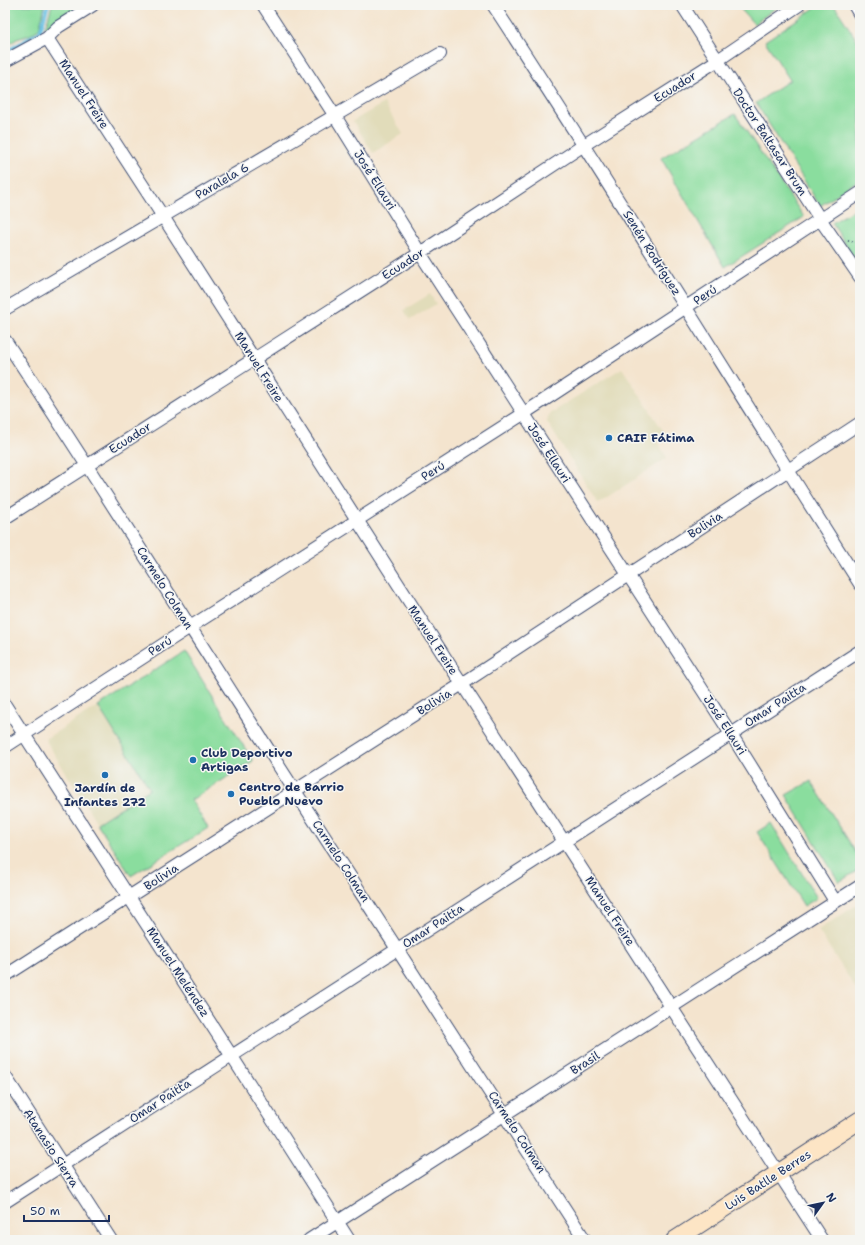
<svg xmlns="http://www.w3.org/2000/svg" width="865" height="1245" font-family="'Shantell Sans',sans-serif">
	<rect width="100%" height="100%" fill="#f6f6f2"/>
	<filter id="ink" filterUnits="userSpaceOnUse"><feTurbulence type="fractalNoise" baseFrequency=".025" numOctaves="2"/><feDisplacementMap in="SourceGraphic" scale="8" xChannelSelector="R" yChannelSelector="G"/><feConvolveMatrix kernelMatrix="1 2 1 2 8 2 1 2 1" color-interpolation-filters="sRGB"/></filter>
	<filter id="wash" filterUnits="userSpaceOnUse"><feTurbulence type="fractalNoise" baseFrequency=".012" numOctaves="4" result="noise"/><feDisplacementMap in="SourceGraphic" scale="16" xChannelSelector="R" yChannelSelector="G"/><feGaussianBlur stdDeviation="0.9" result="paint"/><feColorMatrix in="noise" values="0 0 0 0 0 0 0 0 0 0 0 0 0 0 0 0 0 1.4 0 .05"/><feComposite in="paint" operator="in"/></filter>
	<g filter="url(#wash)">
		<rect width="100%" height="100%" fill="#f4e4ce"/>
		<path fill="#e1dcba" d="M384,103L403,134L373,153L353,121Z
			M430,294L436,304L410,320L404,310Z
			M622,368L666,435L657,441L667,458L598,503L547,422L549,414Z
			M98,706L150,789L97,823L45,739Z
			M860,903V995L818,930Z"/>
		<path fill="#8add9e" stroke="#52867e" d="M5,5H45L39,29L30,35L17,39L5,47Z
			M52,5H82L45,29Z
			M737,5H780L754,24Z
			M819,5H834L860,45V179L820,206L756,103L790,80L765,41Z
			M735,114L804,217L725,267L661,158Z
			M860,206V267L832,223Z
			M184,651L253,761L191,800L208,828L131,876L97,823L150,789L98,706Z
			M811,781L860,859V869L839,882L786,795Z
			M771,823L817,898L804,906L757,832Z"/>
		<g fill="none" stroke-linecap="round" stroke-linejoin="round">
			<path stroke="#68c2e6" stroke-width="3.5" d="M5,52L40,32L48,5"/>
		</g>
	</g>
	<g filter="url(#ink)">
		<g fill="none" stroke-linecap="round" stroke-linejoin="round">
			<defs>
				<path id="street" d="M263,5L335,116L420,253L731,734L835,901
					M493,5C618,196 737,391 860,584
					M682,5L820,219L860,277
					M854,5L860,15
					M47,38L162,215L462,684L822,1240
					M5,61L47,38L58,27L93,5
					M5,309L440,54
					M5,340C103,488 197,639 293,788C390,939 489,1089 585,1240
					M5,518L420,253L584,145L718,60L799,5
					M5,705L231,1055L349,1240
					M5,747L190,627L523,414L860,193
					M5,976L462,684L860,423
					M5,1076L111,1240
					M5,1202C290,1018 575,834 860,651
					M309,1240L860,886"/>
				<path id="secondary" d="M675,1240L860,1120"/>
			</defs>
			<use href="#street" stroke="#3c4a6f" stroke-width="14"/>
			<use href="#secondary" stroke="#3c4a6f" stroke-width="19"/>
			<path stroke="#3c4a6f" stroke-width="2" stroke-dasharray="1 3" stroke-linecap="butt" d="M848,240L860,243"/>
			<use href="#street" stroke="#fff" stroke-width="12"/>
			<use href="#secondary" stroke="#fde5c5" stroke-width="17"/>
		</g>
	</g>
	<g fill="#1f6fb2" stroke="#f6f6f2" stroke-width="1.5">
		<circle cx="609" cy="438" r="4"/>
		<circle cx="193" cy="760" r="4"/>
		<circle cx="105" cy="775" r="4"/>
		<circle cx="231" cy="794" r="4"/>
	</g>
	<g text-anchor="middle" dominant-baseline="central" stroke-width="3" stroke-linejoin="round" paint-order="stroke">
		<g font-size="12" fill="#1b2f5e" stroke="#f6f6f2">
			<text transform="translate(675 87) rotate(-32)">Ecuador</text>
			<text transform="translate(84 94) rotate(57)">Manuel Freire</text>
			<text transform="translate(770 142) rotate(57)">Doctor Baltasar Brum</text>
			<text transform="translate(375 180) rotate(58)">José Ellauri</text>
			<text transform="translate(222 181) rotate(-30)">Paralela 6</text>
			<text transform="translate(652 253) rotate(58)">Senén Rodríguez</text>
			<text transform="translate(403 264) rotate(-33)">Ecuador</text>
			<text transform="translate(705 295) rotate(-34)">Perú</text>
			<text transform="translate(259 367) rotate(58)">Manuel Freire</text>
			<text transform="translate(130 438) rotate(-33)">Ecuador</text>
			<text transform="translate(549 453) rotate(57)">José Ellauri</text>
			<text transform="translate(433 471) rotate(-33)">Perú</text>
			<text transform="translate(705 525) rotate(-33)">Bolivia</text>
			<text transform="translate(165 588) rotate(58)">Carmelo Colman</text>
			<text transform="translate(433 640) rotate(57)">Manuel Freire</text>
			<text transform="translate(160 646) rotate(-33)">Perú</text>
			<text transform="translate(434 702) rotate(-32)">Bolivia</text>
			<text transform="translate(775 705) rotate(-33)">Omar Paitta</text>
			<text transform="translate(725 725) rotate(57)">José Ellauri</text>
			<text transform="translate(341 861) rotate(57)">Carmelo Colman</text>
			<text transform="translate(161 877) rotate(-33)">Bolivia</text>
			<text transform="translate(610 911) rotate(57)">Manuel Freire</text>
			<text transform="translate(433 926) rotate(-33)">Omar Paitta</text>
			<text transform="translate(178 972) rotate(57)">Manuel Meléndez</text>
			<text transform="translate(585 1063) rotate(-33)">Brasil</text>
			<text transform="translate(160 1101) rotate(-33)">Omar Paitta</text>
			<text transform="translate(517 1132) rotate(57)">Carmelo Colman</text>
			<text transform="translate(51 1148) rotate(57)">Atanasio Sierra</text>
			<text transform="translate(768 1180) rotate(-33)">Luis Batlle Berres</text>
		</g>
		<g font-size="12" font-weight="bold" fill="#1b2f5e" stroke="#f6f6f2" text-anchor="start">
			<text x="617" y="438">CAIF Fátima</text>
			<text x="201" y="753">Club Deportivo<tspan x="201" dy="14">Artigas</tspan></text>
			<text x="239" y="787">Centro de Barrio<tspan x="239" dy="14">Pueblo Nuevo</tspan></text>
			<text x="105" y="788" text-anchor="middle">Jardín de<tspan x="105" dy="14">Infantes 272</tspan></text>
		</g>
	</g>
	<rect width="865" height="1245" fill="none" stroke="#f6f6f2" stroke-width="20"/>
	<g transform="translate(823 1203) rotate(57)" stroke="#f6f6f2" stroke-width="3" paint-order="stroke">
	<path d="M0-3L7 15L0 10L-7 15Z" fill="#1b2f5e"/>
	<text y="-6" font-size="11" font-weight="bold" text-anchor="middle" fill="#1b2f5e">N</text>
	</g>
	<path d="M24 1215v6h85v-6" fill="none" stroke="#1b2f5e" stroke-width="2"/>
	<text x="30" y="1215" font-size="12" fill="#1b2f5e" stroke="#f6f6f2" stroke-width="3" paint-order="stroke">50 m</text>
</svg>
